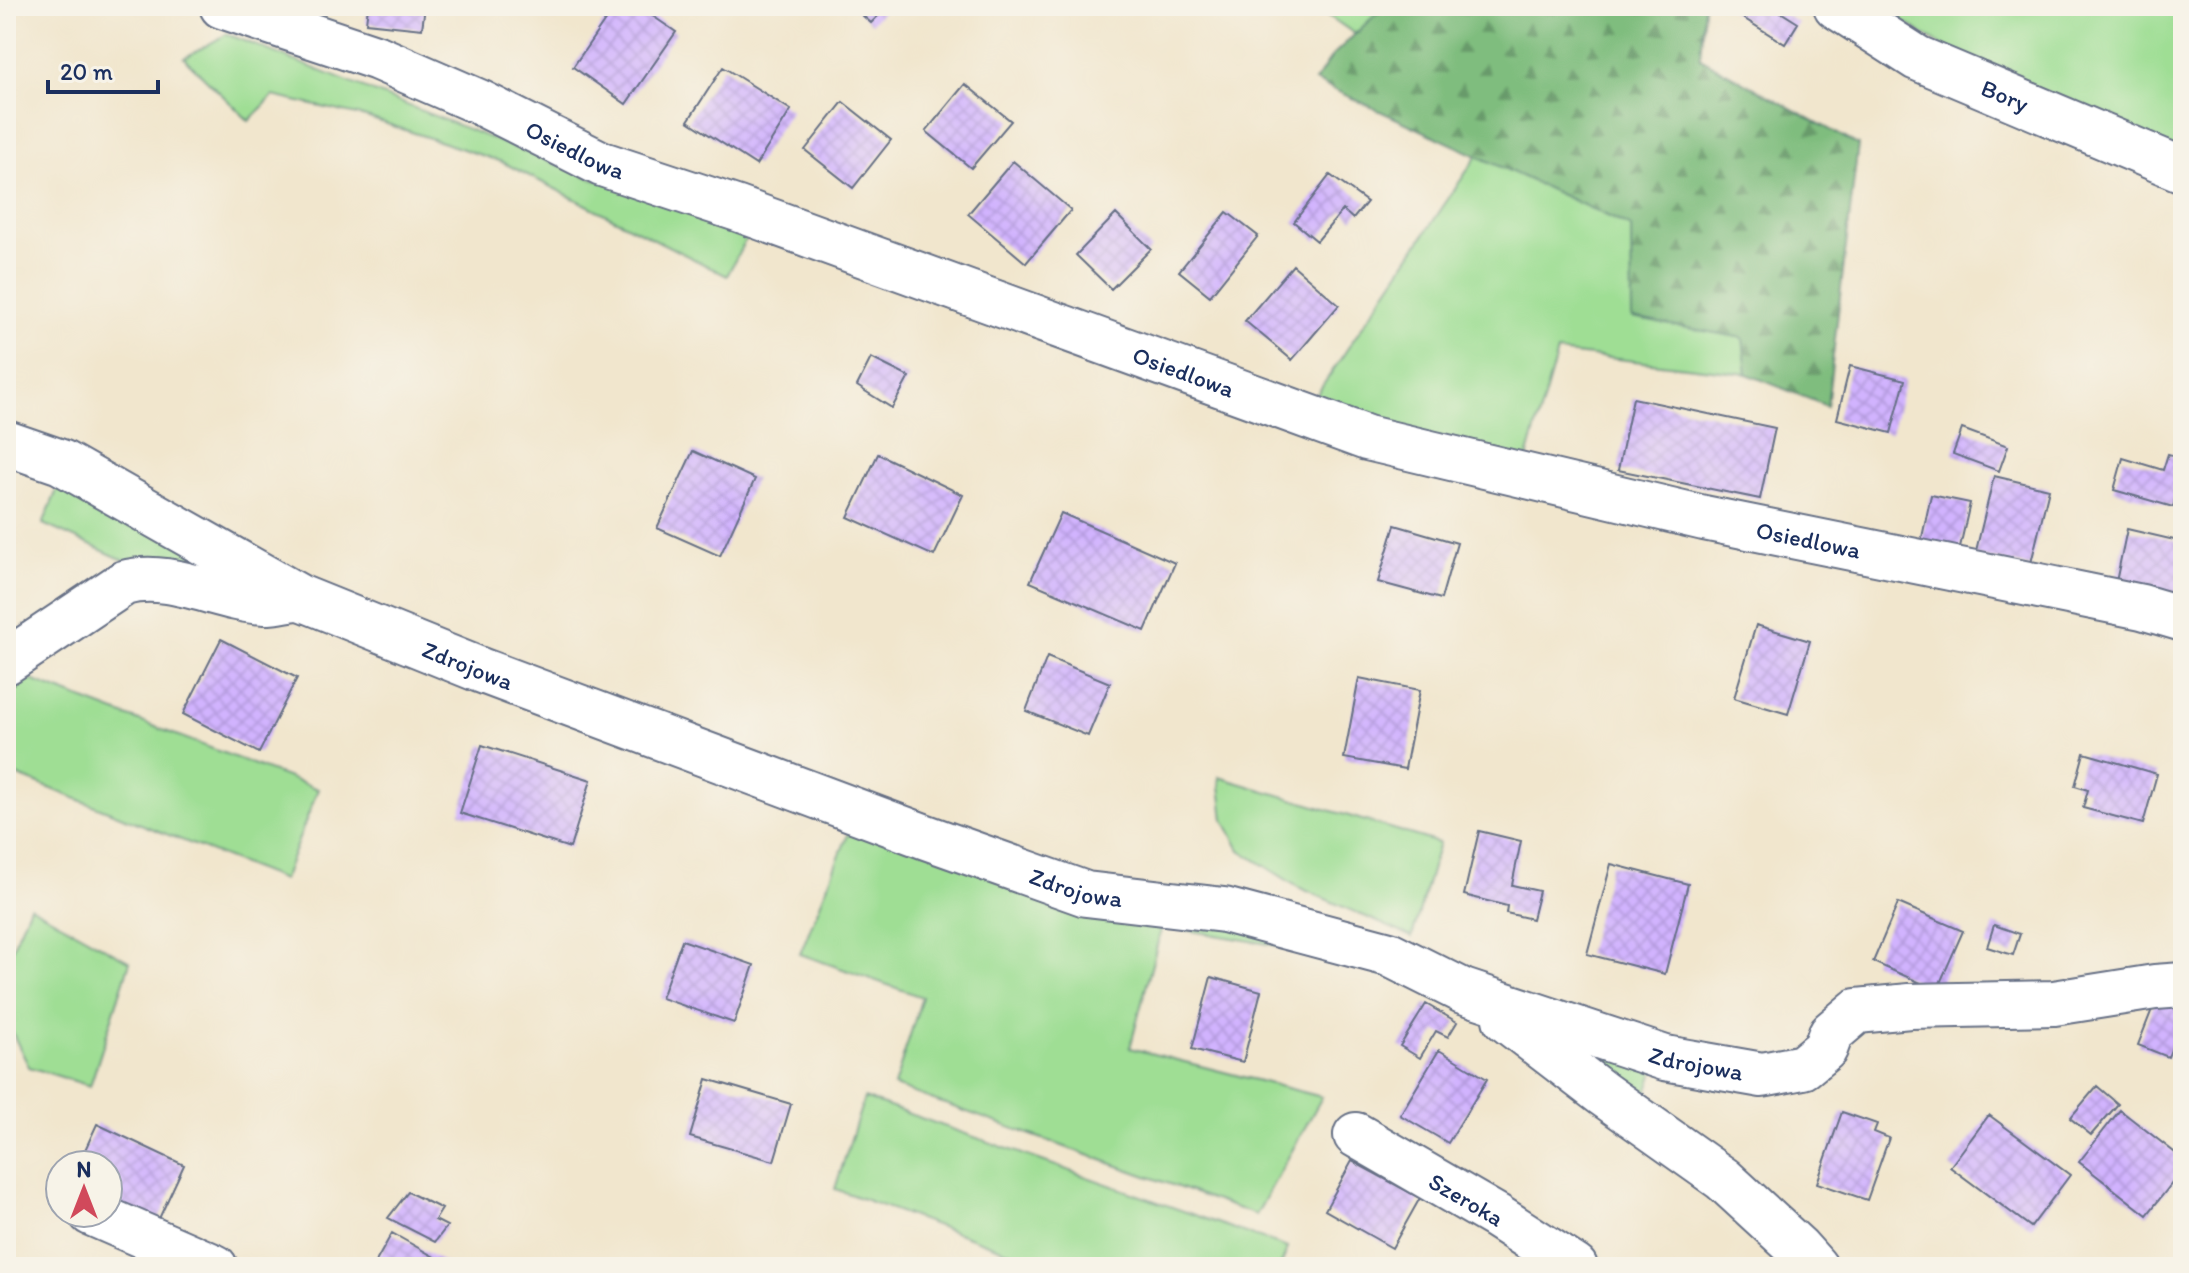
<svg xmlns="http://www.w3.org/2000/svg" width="2189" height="1273" font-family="Itim,sans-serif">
	<defs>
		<pattern id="forest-firs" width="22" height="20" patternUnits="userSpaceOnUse" patternTransform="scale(2)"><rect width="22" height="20" fill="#7fbd7e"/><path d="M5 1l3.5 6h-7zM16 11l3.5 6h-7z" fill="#679a6a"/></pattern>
		<pattern id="building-cross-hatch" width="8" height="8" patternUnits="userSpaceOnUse" patternTransform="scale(2)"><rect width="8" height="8" fill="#d1b3fe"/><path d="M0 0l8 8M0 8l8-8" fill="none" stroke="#b39adc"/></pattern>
	</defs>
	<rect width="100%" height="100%" fill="#f7f3e8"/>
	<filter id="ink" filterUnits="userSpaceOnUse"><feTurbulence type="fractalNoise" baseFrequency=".0125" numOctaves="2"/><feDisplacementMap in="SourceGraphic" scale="16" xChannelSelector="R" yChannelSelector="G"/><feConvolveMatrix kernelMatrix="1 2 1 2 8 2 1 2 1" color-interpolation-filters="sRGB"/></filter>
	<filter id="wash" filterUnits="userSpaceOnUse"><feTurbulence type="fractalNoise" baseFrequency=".006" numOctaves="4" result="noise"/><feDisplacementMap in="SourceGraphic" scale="32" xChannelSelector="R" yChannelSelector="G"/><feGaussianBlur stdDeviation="1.8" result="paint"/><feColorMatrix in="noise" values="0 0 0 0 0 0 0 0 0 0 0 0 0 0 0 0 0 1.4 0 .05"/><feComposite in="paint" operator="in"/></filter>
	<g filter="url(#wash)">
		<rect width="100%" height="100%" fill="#f1e6cd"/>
		<path fill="#9fde94" stroke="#5d8679" stroke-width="2" d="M1314,6H1385L1355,34Z
			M1879,6H2183V154L2000,82Z
			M227,34L589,177L753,225L727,276L502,162L366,117L273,96L249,121L184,58Z
			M1477,156L1632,227V318L1744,338L1747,374L1557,352L1525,466L1309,406Z
			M64,473L245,576L139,567L43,524Z
			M8,671L318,789L283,880L6,771V673Z
			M1219,777L1439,843L1412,937L1298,887L1240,850L1224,820Z
			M862,824L1221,917L1298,949L1162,926L1130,1048L1322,1097L1256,1215L894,1086L922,997L800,954L849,832Z
			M30,906L130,962L90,1086L29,1067L6,1020V963Z
			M1558,1034L1656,1066L1643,1105Z
			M864,1098L1288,1248L1280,1267H1052L835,1189Z"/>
		<path fill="url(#forest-firs)" stroke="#4d766e" stroke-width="2" d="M1385,6H1704L1700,58L1858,145L1827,406L1747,374L1743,338L1632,318L1631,227L1315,81L1333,55Z"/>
		<g id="blocks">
			<path fill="url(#building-cross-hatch)" d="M368,6H425L422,29L366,23Z
				M615,6H638L676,32L626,104L573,67Z
				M852,6H888L871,23Z
				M1724,6H1771L1798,23L1785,44Z
				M723,67L791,110L756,165L688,121Z
				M965,84L1011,121L971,168L926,131Z
				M843,102L891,140L853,188L805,150Z
				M1013,161L1071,210L1026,263L968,214Z
				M1330,175L1367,202L1353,219L1343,210L1317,241L1294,222Z
				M1227,212L1258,236L1210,296L1179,271Z
				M1116,214L1151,249L1111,289L1076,255Z
				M1293,265L1339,305L1292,360L1245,321Z
				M871,358L909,377L892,408L857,386Z
				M1850,366L1905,380L1891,433L1837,419Z
				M1633,398L1775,428L1760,499L1618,470Z
				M1962,429L2008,446L1999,471L1953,454Z
				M693,451L755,479L720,556L657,528Z
				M878,454L963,495L934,556L848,517Z
				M2168,454L2183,458V470L2173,507L2114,490L2123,458L2163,470Z
				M1994,476L2049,489L2030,567L1975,555Z
				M1931,495L1970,503L1958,556L1920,547Z
				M1061,513L1175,563L1145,631L1030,582Z
				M1395,525L1457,543L1441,599L1378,582Z
				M2127,529L2183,542V596L2116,582Z
				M1756,625L1810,641L1788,714L1734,698Z
				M221,639L297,678L259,753L183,714Z
				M1047,657L1110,683L1088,736L1026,711Z
				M1359,678L1420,690L1405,769L1344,758Z
				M482,745L591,780L570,848L460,813Z
				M2084,753L2157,774L2143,824L2083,808L2088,790L2075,786Z
				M1479,831L1521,841L1512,885L1539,891L1532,919L1506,913L1507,906L1464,895Z
				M1611,864L1688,884L1665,974L1587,954Z
				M1898,903L1963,931L1937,990L1873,962Z
				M1994,925L2020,934L2013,955L1987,947Z
				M682,940L754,965L734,1023L661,998Z
				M1211,977L1261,991L1243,1062L1192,1049Z
				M2158,994L2183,1004V1021L2168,1057L2138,1045Z
				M1426,1004L1457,1022L1448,1037L1436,1031L1420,1058L1400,1046Z
				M1439,1050L1487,1079L1448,1143L1400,1115Z
				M707,1079L791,1104L774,1161L690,1137Z
				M2097,1086L2118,1104L2091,1135L2070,1118Z
				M2120,1110L2183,1159V1169L2147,1215L2079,1162Z
				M1842,1112L1877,1124L1874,1132L1889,1138L1867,1200L1817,1183Z
				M1989,1115L2070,1175L2031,1227L1950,1167Z
				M97,1124L184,1165L157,1223L108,1201V1165H78Z
				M1352,1161L1420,1198L1392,1248L1325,1210Z
				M408,1192L442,1209L435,1220L447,1226L435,1242L388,1218Z
				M392,1233L452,1267H373Z"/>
		</g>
	</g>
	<g filter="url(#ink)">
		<use href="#blocks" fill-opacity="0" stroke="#666f85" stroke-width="2"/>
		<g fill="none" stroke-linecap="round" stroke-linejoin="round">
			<defs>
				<g id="minor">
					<path id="s1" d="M222,6L378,58L479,102L602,164L738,209L1367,438L1704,518L2142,607L2183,619"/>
					<path id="s2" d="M1836,6L1917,58L2183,170"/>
					<path id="s3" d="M6,443L61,462L299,597L480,670L926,837L1086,894L1224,910L1389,954L1463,991L1665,1058L1762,1075L1803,1067L1825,1049L1831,1033L1857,1011L1910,1006L2054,1003L2155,987L2183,985"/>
					<path d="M6,662L124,583C170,570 219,600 265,602C276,602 286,599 296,598"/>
					<path d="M1505,1019L1603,1094L1723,1179L1798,1248L1815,1267"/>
					<path id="s4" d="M1356,1135L1496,1216L1575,1267"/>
					<path d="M91,1213L215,1267"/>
				</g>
			</defs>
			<use href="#minor" stroke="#666f85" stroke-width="48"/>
			<use href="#minor" stroke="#fff" stroke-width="44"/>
		</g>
	</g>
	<g text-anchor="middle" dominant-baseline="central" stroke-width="8" stroke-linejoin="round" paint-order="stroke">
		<g font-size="24" fill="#1b2f5e" stroke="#f7f3e8">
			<text stroke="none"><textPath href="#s2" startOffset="192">Bory</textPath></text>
			<text stroke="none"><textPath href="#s1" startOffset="382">Osiedlowa</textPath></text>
			<text stroke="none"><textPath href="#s1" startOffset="1030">Osiedlowa</textPath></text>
			<text stroke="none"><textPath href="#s1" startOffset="1678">Osiedlowa</textPath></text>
			<text stroke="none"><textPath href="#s3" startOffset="514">Zdrojowa</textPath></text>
			<text stroke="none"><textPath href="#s3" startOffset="1162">Zdrojowa</textPath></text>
			<text stroke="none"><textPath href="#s3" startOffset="1810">Zdrojowa</textPath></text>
			<text stroke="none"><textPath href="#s4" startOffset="128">Szeroka</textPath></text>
		</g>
	</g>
	<rect width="2189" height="1273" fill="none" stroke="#f7f3e8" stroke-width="32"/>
	<g transform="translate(84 1189)"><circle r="38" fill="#f7f3e8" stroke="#9fa5b1" stroke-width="2"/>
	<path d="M0-6L14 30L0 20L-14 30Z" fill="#d1495b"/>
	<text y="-12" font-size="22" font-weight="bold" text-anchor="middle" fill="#1b2f5e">N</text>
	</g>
	<path d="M48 80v12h110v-12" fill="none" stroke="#1b2f5e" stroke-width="4"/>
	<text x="60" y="80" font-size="24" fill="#1b2f5e" stroke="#f7f3e8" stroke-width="6" paint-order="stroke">20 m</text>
</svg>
